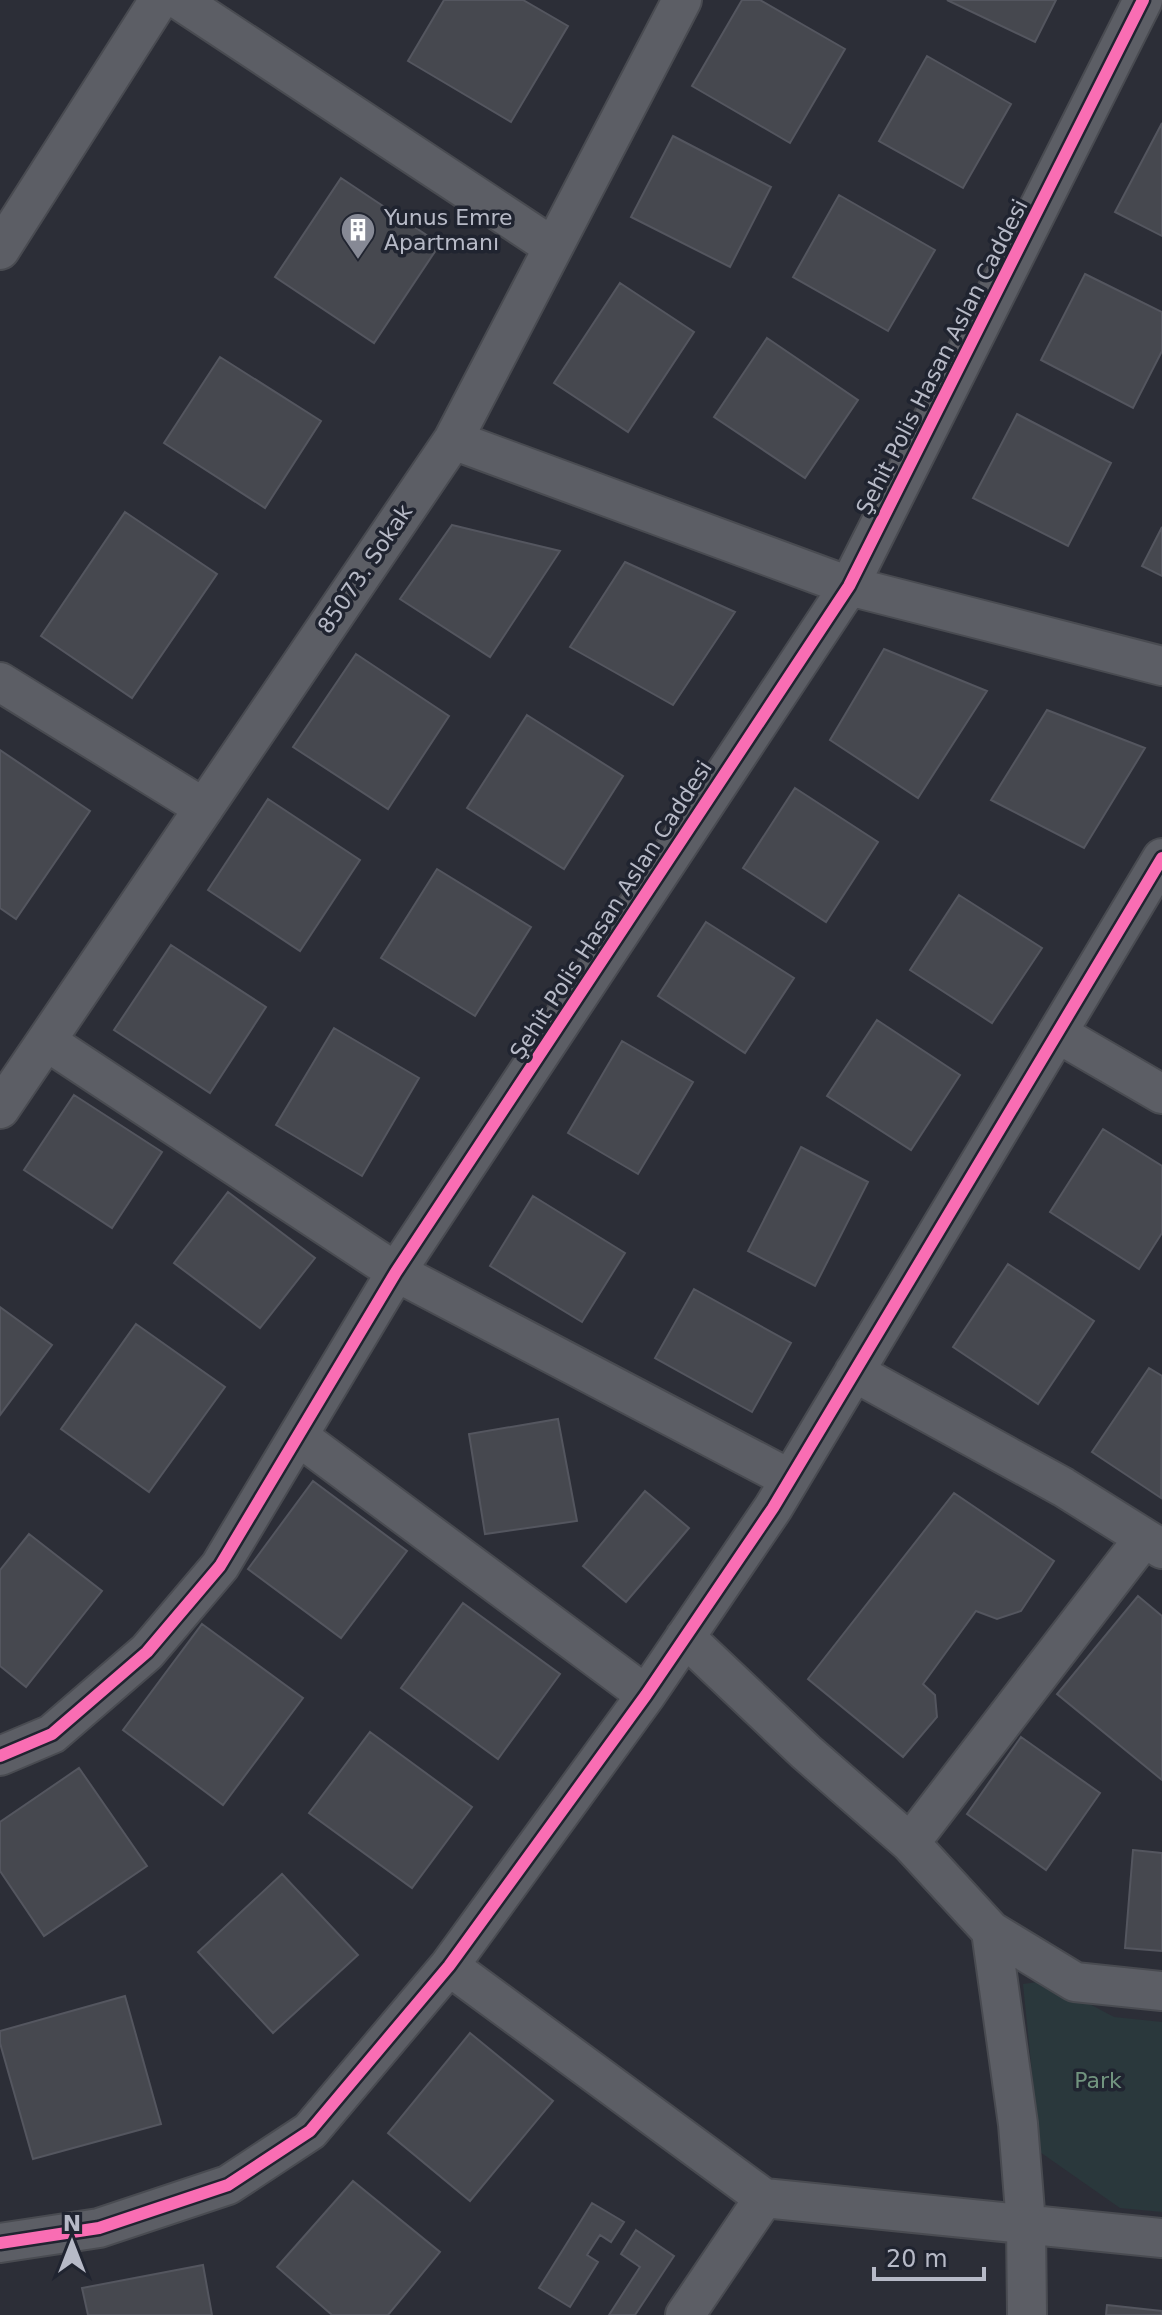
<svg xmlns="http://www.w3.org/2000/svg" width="1162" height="2315" font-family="'DejaVu Sans',sans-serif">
	<rect width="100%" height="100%" fill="#2c2e37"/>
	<path fill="#2a383c" d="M1046,1981L1114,2017L1162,2022V2212L1120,2208L1040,2152L1023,1984Z"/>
	<path fill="#46484f" stroke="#54565f" stroke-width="2" d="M444,0H523L568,26L511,122L408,61Z
		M742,0H760L845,49L790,143L692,86Z
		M947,0H1056L1035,42Z
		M927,56L1011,104L963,188L879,141Z
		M1162,123V236L1115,212Z
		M673,136L771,187L730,267L631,217Z
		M341,178L440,244L374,343L275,277Z
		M839,195L935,250L888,331L793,277Z
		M1085,274L1162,312V351L1133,408L1041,360Z
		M620,283L694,332L628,432L554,383Z
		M767,338L858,400L805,478L714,417Z
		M220,357L321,421L265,508L164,443Z
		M1017,414L1111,463L1068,546L973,498Z
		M125,512L217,574L132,698L41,636Z
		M452,525L560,551L490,657L400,599Z
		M1162,527V576L1142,566Z
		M625,562L735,612L673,705L570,647Z
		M884,649L987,691L918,798L830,740Z
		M356,654L449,716L388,809L293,747Z
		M1047,710L1145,748L1084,848L991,800Z
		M527,715L623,776L564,869L467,808Z
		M0,750L90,811L16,919L0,908Z
		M795,788L878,842L826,922L743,868Z
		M268,799L360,860L300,951L208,890Z
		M437,869L531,927L475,1016L381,958Z
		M959,895L1042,948L992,1023L910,970Z
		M706,922L794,978L745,1053L658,996Z
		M171,945L266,1007L210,1093L114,1030Z
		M877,1020L960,1075L911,1150L827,1096Z
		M334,1028L419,1078L362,1176L276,1125Z
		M622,1041L693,1082L638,1174L568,1133Z
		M74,1095L162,1152L112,1228L24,1170Z
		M1103,1129L1162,1166V1233L1139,1269L1050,1212Z
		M801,1147L868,1182L815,1286L748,1251Z
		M228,1192L315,1258L260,1328L174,1263Z
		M533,1196L625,1253L582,1322L490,1266Z
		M1008,1264L1094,1321L1038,1404L953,1347Z
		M694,1289L791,1343L752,1412L655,1358Z
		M0,1307L52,1345L0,1415Z
		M136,1324L225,1387L149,1492L61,1429Z
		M1149,1368L1162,1376L1161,1498L1092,1452Z
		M558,1419L577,1521L485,1534L469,1434Z
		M313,1481L407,1551L341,1638L248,1569Z
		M645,1491L689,1528L626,1602L583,1566Z
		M954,1493L1054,1561L1021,1611L997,1619L976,1611L923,1684L935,1695L937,1717L903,1757L808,1679Z
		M29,1534L102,1591L26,1687L0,1666V1570Z
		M1138,1596L1162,1616V1780L1057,1694Z
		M463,1603L560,1674L498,1759L401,1688Z
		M202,1624L303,1698L223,1805L123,1730Z
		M370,1732L472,1807L412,1888L309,1813Z
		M1021,1737L1100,1793L1046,1870L967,1814Z
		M79,1768L147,1866L44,1936L0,1871V1822Z
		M1133,1850L1162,1853V1951L1125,1948Z
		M282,1874L358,1955L273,2033L198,1952Z
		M125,1996L161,2124L33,2159L0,2043V2031Z
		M470,2033L553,2101L470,2201L388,2133Z
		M353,2181L440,2252L388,2315H332L277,2267Z
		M592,2203L624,2222L611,2242L600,2235L587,2255L598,2262L570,2307L539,2288Z
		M636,2230L674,2256L635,2315H609L640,2267L621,2254Z
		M203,2265L212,2315H88L82,2288Z
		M1107,2305L1162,2311V2315H1106Z"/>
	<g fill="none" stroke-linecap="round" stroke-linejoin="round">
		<defs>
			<path id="minor" d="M179,0L553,247
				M0,250L159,0
				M453,440L849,586L1162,666
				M0,682L204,808
				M1057,1033L1162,1094
				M46,1041L396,1272L790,1479
				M0,1109L453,440L682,0
				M854,1372L1063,1487L1162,1549
				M298,1436L646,1695
				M685,1637L806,1752L910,1843L991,1931L1075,1982L1162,1991
				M0,1756L52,1734L147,1652L220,1566L396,1272L849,586L1143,0
				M910,1843L1144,1538
				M991,1931L1018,2124L1026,2224L1027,2315
				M449,1966L764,2198L1162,2238
				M0,2243L99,2228L228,2185L310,2131L449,1966L646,1695L773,1508L1162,858
				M685,2315L764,2198"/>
		</defs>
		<use href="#minor" stroke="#494b51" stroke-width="42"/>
		<use href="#minor" stroke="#5c5e65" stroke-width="38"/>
		<defs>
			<path id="cycleway" d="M0,1756L52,1734L147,1652L220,1566L396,1272L849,586L1143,0
				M0,2243L99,2228L228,2185L310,2131L449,1966L646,1695L773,1508L1162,858"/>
		</defs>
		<use href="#cycleway" stroke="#202430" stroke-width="17"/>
		<use href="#cycleway" stroke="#f96db3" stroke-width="12"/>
	</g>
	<defs>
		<symbol id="building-pin" viewBox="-11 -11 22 30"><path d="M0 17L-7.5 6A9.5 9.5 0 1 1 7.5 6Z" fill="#868995" stroke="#202430"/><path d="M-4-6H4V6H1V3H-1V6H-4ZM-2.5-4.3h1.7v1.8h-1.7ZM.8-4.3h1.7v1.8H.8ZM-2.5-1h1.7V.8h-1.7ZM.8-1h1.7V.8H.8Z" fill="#fff"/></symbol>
	</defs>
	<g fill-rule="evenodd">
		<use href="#building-pin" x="338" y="210" width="40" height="54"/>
	</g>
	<g text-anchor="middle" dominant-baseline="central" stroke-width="7" stroke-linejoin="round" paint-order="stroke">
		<g font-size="22" fill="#b7bac7" stroke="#202430" text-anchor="start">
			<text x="384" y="217">Yunus Emre<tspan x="384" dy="25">Apartmanı</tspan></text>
		</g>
		<g font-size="22" fill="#b7bac7" stroke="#202430">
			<text transform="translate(942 357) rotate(-63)">Şehit Polis Hasan Aslan Caddesi</text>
			<text transform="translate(365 569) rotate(-56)">85073. Sokak</text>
			<text transform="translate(611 910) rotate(-57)">Şehit Polis Hasan Aslan Caddesi</text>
		</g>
		<g font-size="22" fill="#71947f" stroke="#202430">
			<text x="1098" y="2080">Park</text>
		</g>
	</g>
	<g transform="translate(72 2243)" stroke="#202430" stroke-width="6" paint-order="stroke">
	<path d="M0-6L14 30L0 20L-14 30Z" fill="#b7bac7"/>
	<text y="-12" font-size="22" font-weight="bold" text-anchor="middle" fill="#b7bac7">N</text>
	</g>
	<path d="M874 2267v12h110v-12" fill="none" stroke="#b7bac7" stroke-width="4"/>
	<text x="886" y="2267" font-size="24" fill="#b7bac7" stroke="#202430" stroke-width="6" paint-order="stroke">20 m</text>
</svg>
